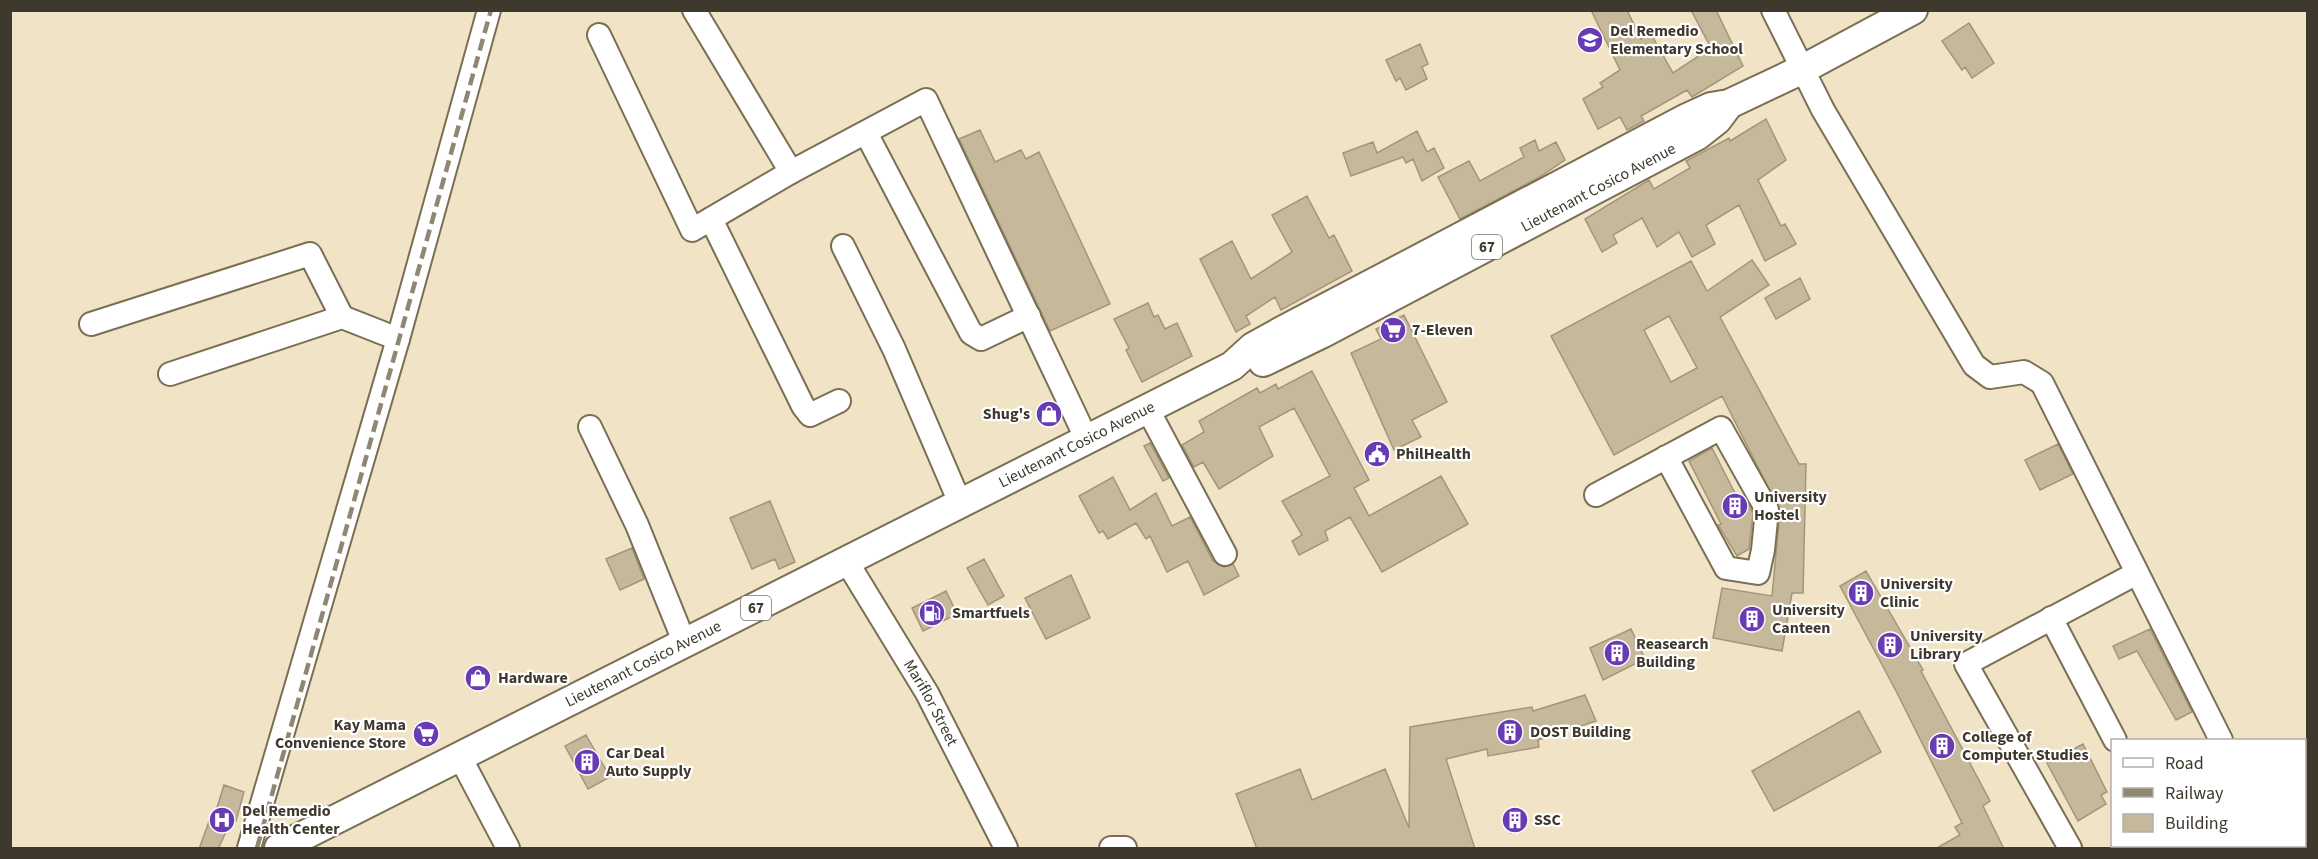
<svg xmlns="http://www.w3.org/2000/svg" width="2318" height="859" font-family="'Source Sans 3',sans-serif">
	<rect width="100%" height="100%" fill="#f1e3c5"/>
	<path fill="#c6b89b" stroke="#a39579" stroke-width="1.5" fill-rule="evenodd" d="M1591,10H1627L1641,39L1651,34L1673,73L1711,48L1691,10H1716L1743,66L1692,97L1687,90L1641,116L1644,121L1627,130L1620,117L1598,129L1583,99L1603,87L1600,83L1620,70Z
		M1969,23L1994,63L1972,78L1965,67L1962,70L1942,41Z
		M1420,44L1428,64L1422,67L1427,79L1406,90L1400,78L1396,81L1386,60Z
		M1766,119L1786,160L1758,180L1781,226L1785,224L1796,244L1765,261L1739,205L1706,225L1715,244L1692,257L1679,232L1657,247L1642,218L1613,235L1617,243L1602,252L1585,219L1649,180L1654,189L1690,168L1686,161L1729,138L1730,141Z
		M980,130L995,162L1021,150L1026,159L1039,152L1110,304L1050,331L959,139Z
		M1417,131L1427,152L1434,148L1444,168L1422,181L1413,159L1406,163L1403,157L1351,176L1343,153L1373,142L1377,153Z
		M1535,140L1539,151L1556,142L1565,160L1538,178L1460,219L1438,177L1469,161L1480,181L1524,157L1520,148Z
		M1307,196L1329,238L1334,235L1352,271L1281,310L1275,297L1246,316L1250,324L1236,332L1200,259L1232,241L1251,279L1292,252L1272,215Z
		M1752,260L1769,285L1720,317L1799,464H1806L1803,593H1792L1782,651L1713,638L1722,588L1772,596L1780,511L1722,396L1614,455L1551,336L1691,261L1707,291ZM1669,316L1697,368L1671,382L1644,330Z
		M1800,278L1810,299L1776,319L1765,298Z
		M1148,303L1154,317L1158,315L1165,329L1177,323L1192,356L1142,382L1126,350L1129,348L1114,319Z
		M1404,315L1447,402L1412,420L1421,437L1394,450L1351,353L1381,339L1376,329Z
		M1312,371L1369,480L1354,488L1369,516L1441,476L1468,524L1382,572L1350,517L1325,531L1328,540L1299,555L1292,541L1302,535L1282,501L1330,476L1294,408L1259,427L1273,456L1219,489L1203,462L1194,467L1182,445L1204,432L1199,421L1257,388L1260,393L1276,384L1278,389Z
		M1150,443L1169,478L1163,481L1144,446Z
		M2058,444L2073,474L2040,490L2025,460Z
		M1712,448L1738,499L1744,496L1753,513L1749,549L1737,556L1718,525L1721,524L1689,461Z
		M1113,477L1130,510L1156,493L1172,526L1190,517L1213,561L1224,567L1233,564L1239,576L1204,595L1188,561L1167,572L1150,536L1146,539L1136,523L1108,539L1103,531L1099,533L1079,496Z
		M770,501L795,562L779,569L775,559L752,569L730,518Z
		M632,548L644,579L620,590L606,559Z
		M984,559L1004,596L988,605L967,568Z
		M1866,571L1923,670L1921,671L1990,801L1983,806L2004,849H1935L1960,835L1955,827L1962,823L1896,691L1840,586Z
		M1071,575L1090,618L1046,639L1025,598Z
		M946,591L957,614L923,631L912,608Z
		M1631,629L1645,659L1603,680L1590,648Z
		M2150,629L2192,712L2176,720L2137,651L2119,659L2113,646Z
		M1585,695L1596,721L1538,740L1539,747L1488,756L1487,749L1446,759L1475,849H1257L1236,794L1300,769L1312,800L1385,769L1409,828L1410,727L1532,707L1533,711Z
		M1859,711L1881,752L1774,811L1752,771Z
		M586,735L610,777L588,789L565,746Z
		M2083,744L2107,792L2101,795L2106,804L2078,821L2047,763Z
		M224,785L244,792L236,821L232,819L218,849H199L211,816L214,817Z
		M1519,808L1527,825L1511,833L1503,816Z"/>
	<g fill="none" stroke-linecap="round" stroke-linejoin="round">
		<defs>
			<g id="minor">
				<path d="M694,10L791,172"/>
				<path d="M1773,10L1823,110L1974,365L1990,377L2024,372L2042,383L2221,740"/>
				<path d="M599,35L692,230L791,172L926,100L1087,440"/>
				<path d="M866,133L971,333L981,339L1029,316"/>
				<path d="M711,219L803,406L810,415L839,401"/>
				<path d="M843,246L894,349L960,503"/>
				<path d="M91,324L310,254L342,317"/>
				<path d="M170,374L342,317L398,339"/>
				<path d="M1147,408L1225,554"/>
				<path d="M590,427L637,525L685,644"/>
				<path d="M1596,495L1721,428L1767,510L1763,550L1758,573L1726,568L1666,457"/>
				<path id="s1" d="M847,562L927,693L1006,848"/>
				<path d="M2051,618L2115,740"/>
				<path d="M460,757L508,848"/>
				<path d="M2275,846L2277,848"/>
				<path d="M249,848L398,339L489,10"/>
				<path d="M1111,848H1125"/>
				<path d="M2070,848L1966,664L2137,573"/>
				<path d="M2172,848L2177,846"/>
			</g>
			<g id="major">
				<path id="s2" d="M1263,362L1321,334L1698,135L1717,120L1726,108"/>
				<path id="s3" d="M279,848L1232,366L1253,347L1280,332L1687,118L1711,107L1729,104L1803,69L1913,10"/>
			</g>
		</defs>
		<use href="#minor" stroke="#7a6e53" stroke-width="26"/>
		<use href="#major" stroke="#7a6e53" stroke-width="32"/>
		<use href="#minor" stroke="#fff" stroke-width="22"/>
		<use href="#major" stroke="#fff" stroke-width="28"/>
		<path stroke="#908773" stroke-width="4.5" stroke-dasharray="12 6" stroke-linecap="butt" d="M257,848L491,10"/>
	</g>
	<defs>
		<symbol id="school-disc" viewBox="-11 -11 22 22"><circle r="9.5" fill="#673bb3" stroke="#fff"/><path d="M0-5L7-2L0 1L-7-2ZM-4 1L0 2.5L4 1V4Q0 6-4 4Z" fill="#fff"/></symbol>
		<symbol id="supermarket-disc" viewBox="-11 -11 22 22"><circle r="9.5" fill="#673bb3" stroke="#fff"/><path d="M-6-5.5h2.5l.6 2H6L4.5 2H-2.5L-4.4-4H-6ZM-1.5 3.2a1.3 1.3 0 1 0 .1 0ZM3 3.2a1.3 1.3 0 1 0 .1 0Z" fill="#fff"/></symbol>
		<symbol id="shop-disc" viewBox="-11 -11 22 22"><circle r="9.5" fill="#673bb3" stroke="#fff"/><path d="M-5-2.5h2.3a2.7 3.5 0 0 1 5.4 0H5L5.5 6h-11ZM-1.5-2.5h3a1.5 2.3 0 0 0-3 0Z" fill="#fff"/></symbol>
		<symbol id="civic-disc" viewBox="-11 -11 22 22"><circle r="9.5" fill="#673bb3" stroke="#fff"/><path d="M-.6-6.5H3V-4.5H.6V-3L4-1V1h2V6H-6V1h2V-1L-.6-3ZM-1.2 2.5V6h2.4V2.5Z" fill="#fff"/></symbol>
		<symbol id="building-disc" viewBox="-11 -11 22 22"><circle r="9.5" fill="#673bb3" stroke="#fff"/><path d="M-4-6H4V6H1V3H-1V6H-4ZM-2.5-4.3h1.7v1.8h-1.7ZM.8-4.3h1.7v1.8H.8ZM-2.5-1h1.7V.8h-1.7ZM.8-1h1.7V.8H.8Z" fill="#fff"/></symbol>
		<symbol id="fuel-disc" viewBox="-11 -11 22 22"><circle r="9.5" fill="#673bb3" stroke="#fff"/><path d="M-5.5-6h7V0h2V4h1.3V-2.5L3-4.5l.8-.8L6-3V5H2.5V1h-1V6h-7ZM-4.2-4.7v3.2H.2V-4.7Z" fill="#fff"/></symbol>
		<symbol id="hospital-disc" viewBox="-11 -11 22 22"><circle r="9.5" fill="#673bb3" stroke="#fff"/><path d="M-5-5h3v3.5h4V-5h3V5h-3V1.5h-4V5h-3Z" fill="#fff"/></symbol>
	</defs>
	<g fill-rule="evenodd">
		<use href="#school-disc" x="1575" y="25" width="30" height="30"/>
		<use href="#supermarket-disc" x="1378" y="315" width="30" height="30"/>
		<use href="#shop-disc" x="1034" y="399" width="30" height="30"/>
		<use href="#civic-disc" x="1362" y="439" width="30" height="30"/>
		<use href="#building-disc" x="1720" y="491" width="30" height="30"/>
		<use href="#building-disc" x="1846" y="578" width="30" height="30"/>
		<use href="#fuel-disc" x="917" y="598" width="30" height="30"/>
		<use href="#building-disc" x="1737" y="604" width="30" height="30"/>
		<use href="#building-disc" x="1875" y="630" width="30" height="30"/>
		<use href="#building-disc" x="1602" y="638" width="30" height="30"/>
		<use href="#shop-disc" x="463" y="663" width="30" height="30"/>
		<use href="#building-disc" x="1495" y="717" width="30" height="30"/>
		<use href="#supermarket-disc" x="411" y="719" width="30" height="30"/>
		<use href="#building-disc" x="1927" y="731" width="30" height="30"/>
		<use href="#building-disc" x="572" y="747" width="30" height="30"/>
		<use href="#hospital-disc" x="207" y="805" width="30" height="30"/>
		<use href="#building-disc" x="1500" y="805" width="30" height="30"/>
	</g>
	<g text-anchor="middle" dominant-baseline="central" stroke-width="4.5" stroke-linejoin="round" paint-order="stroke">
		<g fill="#fff" stroke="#78746c" stroke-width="1.5">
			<rect x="1472" y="235" width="30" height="24" rx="4.5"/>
			<rect x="741" y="596" width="30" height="24" rx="4.5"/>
		</g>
		<g font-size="15" font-weight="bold" fill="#3e382d">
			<text x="1487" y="247">67</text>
			<text x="756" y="608">67</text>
		</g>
		<g font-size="16" font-weight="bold" fill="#3e382d" stroke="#fff" text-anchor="start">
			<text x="1610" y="31">Del Remedio<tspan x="1610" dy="18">Elementary School</tspan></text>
			<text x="1412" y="330">7-Eleven</text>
			<text x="1030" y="414" text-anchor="end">Shug's</text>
			<text x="1396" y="454">PhilHealth</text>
			<text x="1754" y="497">University<tspan x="1754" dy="18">Hostel</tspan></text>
			<text x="1880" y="584">University<tspan x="1880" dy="18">Clinic</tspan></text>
			<text x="1772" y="610">University<tspan x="1772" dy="18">Canteen</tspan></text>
			<text x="952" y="613">Smartfuels</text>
			<text x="1910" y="636">University<tspan x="1910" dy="18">Library</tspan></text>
			<text x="1636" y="644">Reasearch<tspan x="1636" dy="18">Building</tspan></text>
			<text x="498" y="678">Hardware</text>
			<text x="406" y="725" text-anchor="end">Kay Mama<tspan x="406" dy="18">Convenience Store</tspan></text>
			<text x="1530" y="732">DOST Building</text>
			<text x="1962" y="737">College of<tspan x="1962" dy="18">Computer Studies</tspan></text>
			<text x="606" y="753">Car Deal<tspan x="606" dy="18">Auto Supply</tspan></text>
			<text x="242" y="811">Del Remedio<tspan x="242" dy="18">Health Center</tspan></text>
			<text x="1534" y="820">SSC</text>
		</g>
		<g font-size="16" fill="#3e382d" stroke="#fff">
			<text stroke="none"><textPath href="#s2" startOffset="378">Lieutenant Cosico Avenue</textPath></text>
			<text stroke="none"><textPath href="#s3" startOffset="894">Lieutenant Cosico Avenue</textPath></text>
			<text stroke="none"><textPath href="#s3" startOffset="408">Lieutenant Cosico Avenue</textPath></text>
			<text stroke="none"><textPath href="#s1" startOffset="164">Mariflor Street</textPath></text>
		</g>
	</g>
	<rect width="2318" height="859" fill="none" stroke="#3e382d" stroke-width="24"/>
	<rect x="2111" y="739" width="195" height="108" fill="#ffffff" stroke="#b2afab" stroke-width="1.5"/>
	<rect x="2123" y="758" width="30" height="9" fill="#ffffff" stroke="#b2afab" stroke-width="1.5"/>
	<text x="2165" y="769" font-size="18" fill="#3e382d">Road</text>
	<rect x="2123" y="788" width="30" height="9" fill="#908773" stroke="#b2afab" stroke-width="1.5"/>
	<text x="2165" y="799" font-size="18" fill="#3e382d">Railway</text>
	<rect x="2123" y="814" width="30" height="18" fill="#c6b89b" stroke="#b2afab" stroke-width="1.5"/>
	<text x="2165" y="829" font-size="18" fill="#3e382d">Building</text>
</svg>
